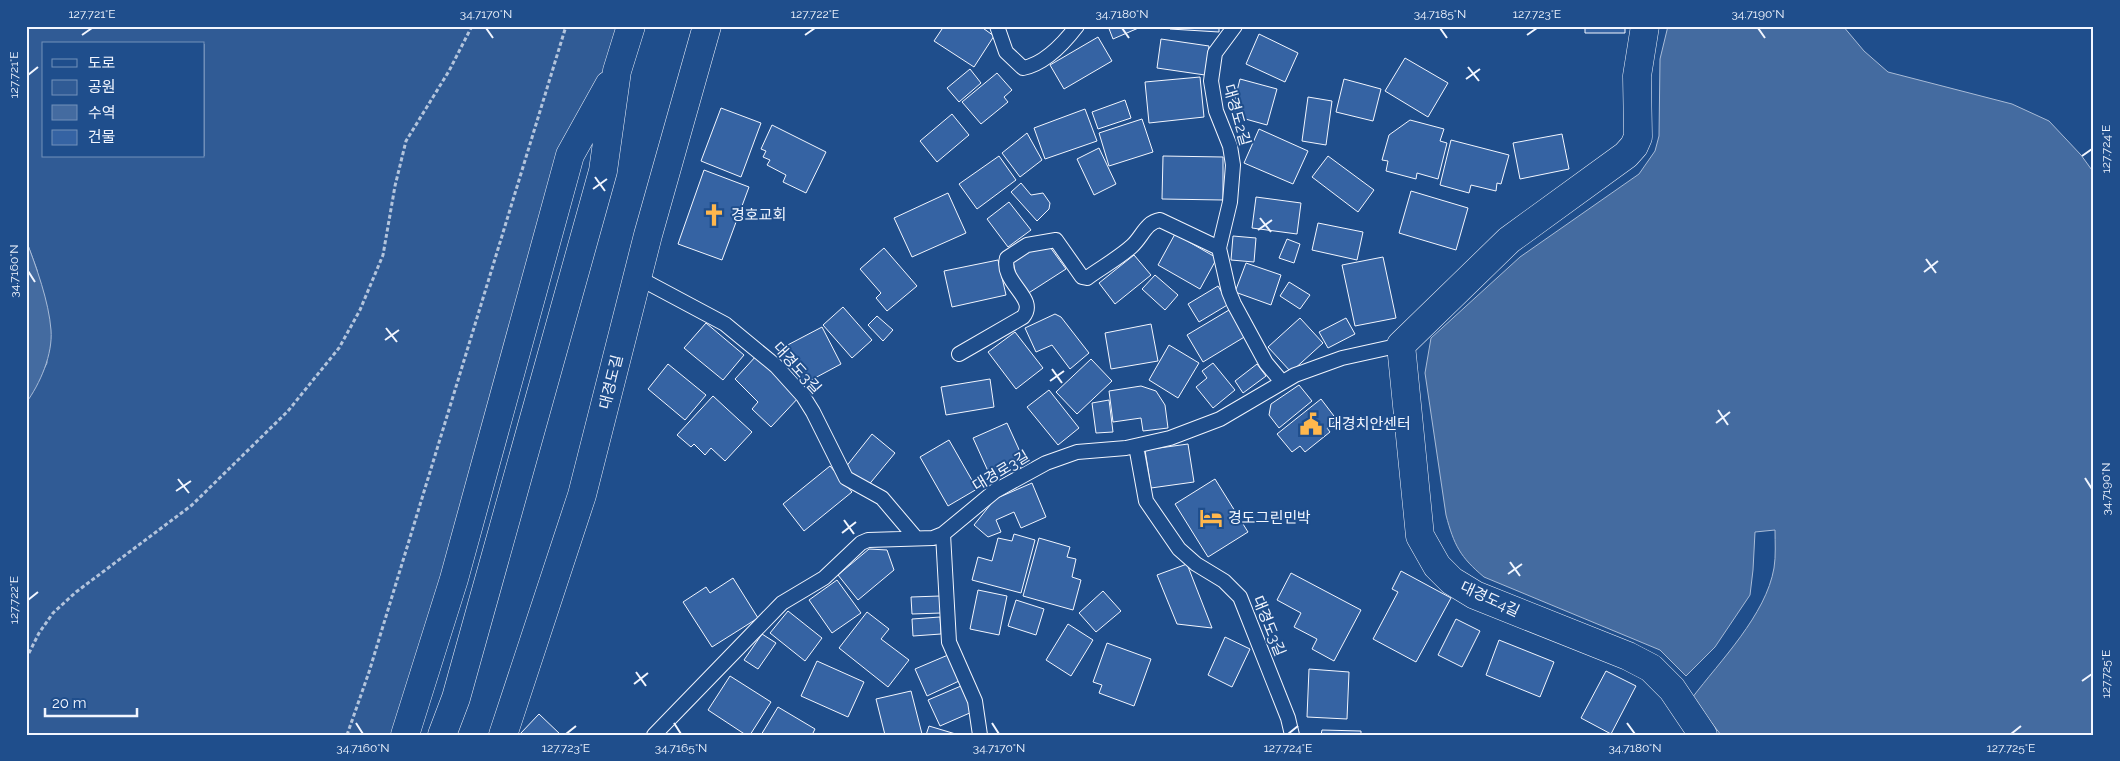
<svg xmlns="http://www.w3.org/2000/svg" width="2120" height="761" font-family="Raleway,'Noto Sans KR',sans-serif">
	<rect width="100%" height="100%" fill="#1f4e8c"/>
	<path fill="#305b95" stroke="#a8bbd7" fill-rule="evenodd" d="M26,26H631L570,155L405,735H26V403L47,363L37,270L26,240ZM44,44H204V156H44Z"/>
	<path fill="#446ba0" stroke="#a8bbd7" d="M1668,26H1843L1864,51L1888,72L2012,104L2049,121L2081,155L2094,173V735H1721L1692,698C1720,661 1766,615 1774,568C1776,556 1775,542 1775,530L1755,532L1753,570L1750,595L1715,647L1686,676L1660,650L1484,577C1460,557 1454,545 1446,515L1425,373L1431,338L1520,257L1639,174L1655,151L1659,136L1660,59Z
		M26,240C36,266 49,302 51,330C53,354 40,384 26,403Z"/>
	<path fill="#3563a3" stroke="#f2f6ff" d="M944,26H980L994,36L974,67L934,41Z
		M1108,26H1143L1113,39Z
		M1170,26H1219V32L1170,29Z
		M1585,26H1625V33H1585Z
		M1259,34L1298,53L1285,82L1246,64Z
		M1098,37L1112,61L1064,89L1050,65Z
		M1161,39L1209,46L1205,75L1157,68Z
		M1405,58L1448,83L1428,117L1385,91Z
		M970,69L981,83L959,102L947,88Z
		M997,73L1012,90L1004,97L1008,102L981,124L962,102Z
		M1200,77L1204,117L1149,123L1145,82Z
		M1240,79L1277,89L1267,125L1231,115Z
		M1344,79L1381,89L1373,121L1336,112Z
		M1308,97L1332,101L1326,145L1302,141Z
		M1125,100L1131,118L1098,129L1092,112Z
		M721,108L761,123L741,177L701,161Z
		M1085,109L1097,141L1045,159L1034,128Z
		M952,114L969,135L937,162L920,141Z
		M1142,119L1153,152L1109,166L1099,133Z
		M1410,120L1444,129L1440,141L1447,143L1438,179L1417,173L1416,179L1386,171L1388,161L1382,160L1389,135Z
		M772,125L826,152L806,193L783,182L786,175L767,165L770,160L763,157L766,151L761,149Z
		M1259,129L1308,151L1293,184L1244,163Z
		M1027,133L1042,160L1020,177L1002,153Z
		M1562,134L1569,169L1520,179L1513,143Z
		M1451,140L1509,155L1501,184L1497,183L1496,191L1471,185L1469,193L1440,185Z
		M1099,148L1116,184L1094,195L1077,159Z
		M999,156L1016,180L977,209L959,184Z
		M1163,156L1223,157V200L1162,199Z
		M1328,156L1374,190L1358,212L1312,177Z
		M704,170L749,187L722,260L678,244Z
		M1021,183L1031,195L1043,193L1050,203L1049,209L1037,221L1011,192Z
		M1411,191L1468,208L1456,250L1399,233Z
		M948,193L966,233L912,257L894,218Z
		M1256,197L1301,203L1297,234L1252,228Z
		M1009,202L1031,230L1008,247L987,219Z
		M1318,223L1363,232L1357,260L1312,250Z
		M1175,234L1217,258L1200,289L1158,265Z
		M1233,236L1256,238L1254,262L1231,260Z
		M1287,239L1300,244L1294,263L1279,258Z
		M1050,247L1066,269L1027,294L1017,280L1013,261L1030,251Z
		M884,248L917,286L887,311L876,298L881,293L860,269Z
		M1134,255L1151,275L1115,304L1099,283Z
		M1383,257L1396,318L1355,326L1342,265Z
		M998,260L1006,295L952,307L944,271Z
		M1246,263L1281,275L1271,305L1235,292Z
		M1155,275L1178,295L1165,310L1142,289Z
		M1289,282L1310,295L1300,309L1280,296Z
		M1218,286L1229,304L1199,322L1188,304Z
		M843,307L872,340L852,358L823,325Z
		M1229,310L1246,336L1203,362L1187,335Z
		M1055,314L1061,317L1089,353L1070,369L1052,345L1036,352L1025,328Z
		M877,316L893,330L883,341L868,325Z
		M1300,318L1323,343L1291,372L1268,347Z
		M1346,318L1355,334L1328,348L1319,332Z
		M706,323L744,355L723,380L684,348Z
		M1151,324L1158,361L1111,369L1105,333Z
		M822,327L841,364L800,386L780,349Z
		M1015,332L1043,368L1016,389L988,352Z
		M1169,345L1199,363L1178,398L1149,380Z
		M757,355L800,396L771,427L752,409L758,402L735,379Z
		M1091,359L1112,381L1077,414L1056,392Z
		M1213,363L1235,390L1213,408L1196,387L1207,378L1202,371Z
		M668,364L706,395L685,420L648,389Z
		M1257,364L1266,376L1243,393L1235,381Z
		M990,379L994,407L946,415L941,387Z
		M1299,385L1312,401L1279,428L1269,415L1271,404Z
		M1141,386L1156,391L1165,405L1168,428L1143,431L1141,418L1113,422L1109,391Z
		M1049,390L1079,428L1058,445L1027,407Z
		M713,396L752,432L725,461L711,448L705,455L694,444L691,447L677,435Z
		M1321,399L1337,420L1327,428L1330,432L1305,452L1300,446L1292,452L1277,434Z
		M1109,400L1113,432L1096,433L1092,403Z
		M1007,423L1026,465L992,480L973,438Z
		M872,434L895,453L867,487L845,468Z
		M949,440L977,489L948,506L920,457Z
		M1188,444L1194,482L1151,488L1145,450Z
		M830,466L852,492L804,531L783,504Z
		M1215,479L1248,532L1208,557L1175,504Z
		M1032,483L1046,517L1021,528L1014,512L996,520L1001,532L988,537L974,525L995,499Z
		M1014,534L1035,540L1021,593L972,580L978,557L992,561L998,538L1012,541Z
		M1039,538L1070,547L1067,557L1076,559L1072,577L1081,580L1073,610L1023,596Z
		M869,549L887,550L894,570L858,600L838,575Z
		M1187,564L1212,628L1177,624L1157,575Z
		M1401,571L1451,598L1416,662L1373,639L1398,592L1392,589Z
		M1291,573L1361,610L1334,661L1312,649L1317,639L1294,627L1301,613L1277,600Z
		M733,578L758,618L712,647L683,602L706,587L710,593Z
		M837,580L861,613L832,633L809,600Z
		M978,590L1007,596L999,635L970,629Z
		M1103,591L1121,611L1096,632L1079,613Z
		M940,596L941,613L912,614L911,597Z
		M1016,600L1044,609L1036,635L1008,626Z
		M788,611L822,638L805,661L770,633Z
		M867,612L889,629L881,639L909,660L888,687L839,648Z
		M940,617L941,634L913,636L912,619Z
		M1456,619L1480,631L1462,667L1438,655Z
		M1068,624L1093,640L1071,676L1046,660Z
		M762,634L776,643L758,669L744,660Z
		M1225,637L1250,649L1232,687L1208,675Z
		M1499,640L1554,662L1540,697L1486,675Z
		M1107,643L1151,659L1134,706L1099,693L1102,685L1093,682Z
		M948,655L959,681L927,696L915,669Z
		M817,661L864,682L848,717L801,696Z
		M1309,669L1349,672L1347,719L1307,717Z
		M1606,671L1636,686L1611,734L1581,718Z
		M730,676L771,702L750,735H746L708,710Z
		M961,686L972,712L940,726L928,700Z
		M911,691L922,734L885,735L876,699Z
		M778,707L815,729L812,735H761Z
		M539,714L561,735L520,734Z
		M929,726L959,735H926Z
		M1322,730L1361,731V735H1321Z"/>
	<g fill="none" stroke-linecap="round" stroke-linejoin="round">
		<defs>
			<path id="lane" d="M997,26L1006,52L1023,68C1045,64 1064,43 1077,26
				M1235,26L1215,53L1211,81L1216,111L1230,146L1233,165L1230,202L1219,248L1229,292L1234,304L1266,363L1282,382
				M637,277L725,324L776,366L803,396L813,412L846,478L882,498L916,538
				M959,354L1023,317C1039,298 1000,283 1007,258L1027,245L1056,240L1082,277L1087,278C1102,267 1119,258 1132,246C1142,237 1146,222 1160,220L1219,248
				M1136,446L1146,501L1179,549L1196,564L1224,581L1240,597L1288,718L1292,735
				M943,534L949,642L975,701L980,735
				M654,735L782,603L824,578L861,543L868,540L933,538L943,534L995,491L1046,463L1077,452L1126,448L1170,438L1220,419L1295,375L1342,358L1401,345"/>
			<path id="street" d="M1645,26L1637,76L1638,137L1634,146L1626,155L1509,240L1401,345L1420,536L1437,566L1452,581L1475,595L1628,656L1651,668L1672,689L1703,735
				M405,735L454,579L570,155L609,85
				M442,735L456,698L603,171L617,71L631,26
				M503,735L582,495L648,235L707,26"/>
		</defs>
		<use href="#lane" stroke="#f2f6ff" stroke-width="16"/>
		<use href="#street" stroke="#f2f6ff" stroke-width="29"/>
		<path stroke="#b3c4dc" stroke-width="3" stroke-dasharray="4 2.5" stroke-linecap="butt" d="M26,659L39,633L53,613L76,592L192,505L288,411L339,348L360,310L383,255L395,186L406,141L449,71L472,26
			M347,735L369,672L566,26"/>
		<use href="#lane" stroke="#1f4e8c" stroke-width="14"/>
		<use href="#street" stroke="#1f4e8c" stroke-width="28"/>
	</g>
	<path fill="none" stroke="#f2f6ff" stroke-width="2" d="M486,28L493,38M1122,28L1129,38M1440,28L1447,38M1758,28L1765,38M82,35L92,28M805,35L815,28M1527,35L1537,28M1468,67L1479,81M28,75L38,67M1466,79L1480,69M2082,156L2092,149M595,177L605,191M593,189L607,179M1260,218L1271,232M1258,230L1272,220M1926,259L1936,273M28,271L35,282M1924,272L1938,261M386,328L397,342M385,340L399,330M1052,369L1062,383M1050,381L1064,371M1718,410L1728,425M1716,423L1730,412M2085,478L2092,489M178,479L189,493M176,491L191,481M844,520L854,534M842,533L856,522M1510,562L1520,576M1508,574L1522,564M28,600L38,592M636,672L646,686M2082,681L2092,674M634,684L648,673M356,723L363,734M674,723L681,734M992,723L999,734M1627,723L1635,734M566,734L576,726M1288,734L1298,726M2011,734L2021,726"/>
	<defs>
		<symbol id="church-bare" viewBox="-9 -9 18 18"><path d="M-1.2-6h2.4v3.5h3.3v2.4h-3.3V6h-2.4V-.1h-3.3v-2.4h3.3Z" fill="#ffb74d" stroke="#1f4e8c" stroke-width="2.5" paint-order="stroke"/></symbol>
		<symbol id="civic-bare" viewBox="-9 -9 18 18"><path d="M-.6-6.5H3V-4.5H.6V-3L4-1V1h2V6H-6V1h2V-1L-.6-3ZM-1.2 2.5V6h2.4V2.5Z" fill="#ffb74d" stroke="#1f4e8c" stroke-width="2.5" paint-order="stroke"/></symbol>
		<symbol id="hotel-bare" viewBox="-9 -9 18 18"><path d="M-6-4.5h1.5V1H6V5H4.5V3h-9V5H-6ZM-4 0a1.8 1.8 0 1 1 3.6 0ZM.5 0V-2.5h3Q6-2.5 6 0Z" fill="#ffb74d" stroke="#1f4e8c" stroke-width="2.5" paint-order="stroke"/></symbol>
	</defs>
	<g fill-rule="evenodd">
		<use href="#church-bare" x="698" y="199" width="32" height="32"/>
		<use href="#civic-bare" x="1295" y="408" width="32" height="32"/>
		<use href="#hotel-bare" x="1195" y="502" width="32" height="32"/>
	</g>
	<g text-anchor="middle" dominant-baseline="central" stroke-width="4" stroke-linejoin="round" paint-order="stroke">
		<g font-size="15" fill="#f2f6ff" stroke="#1f4e8c">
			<text transform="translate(1237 115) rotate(74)">대경도2길</text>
			<text transform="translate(797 368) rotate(48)">대경도3길</text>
			<text transform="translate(611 382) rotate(-76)">대경도길</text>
			<text transform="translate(1001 471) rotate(-31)">대경로3길</text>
			<text transform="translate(1490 599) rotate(25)">대경도4길</text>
			<text transform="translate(1269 626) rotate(68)">대경도3길</text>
		</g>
		<g font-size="15" fill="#f2f6ff" stroke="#1f4e8c" text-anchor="start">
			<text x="731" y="215">경호교회</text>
			<text x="1328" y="424">대경치안센터</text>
			<text x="1228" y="518">경도그린민박</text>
		</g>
	</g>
	<rect width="2120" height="761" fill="none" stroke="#1f4e8c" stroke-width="55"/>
	<rect x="42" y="42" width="162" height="115" fill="#1f4e8c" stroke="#7391ba"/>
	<rect x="52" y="59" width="25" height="8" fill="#1f4e8c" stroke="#7391ba"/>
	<text x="88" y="68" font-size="15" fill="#f2f6ff">도로</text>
	<rect x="52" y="80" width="25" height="15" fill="#305b95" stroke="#7391ba"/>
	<text x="88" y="92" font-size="15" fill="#f2f6ff">공원</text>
	<rect x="52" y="105" width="25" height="15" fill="#446ba0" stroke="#7391ba"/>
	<text x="88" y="118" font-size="15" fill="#f2f6ff">수역</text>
	<rect x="52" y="130" width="25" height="15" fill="#3563a3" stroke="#7391ba"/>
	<text x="88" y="142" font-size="15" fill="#f2f6ff">건물</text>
	<path d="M45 708v8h92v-8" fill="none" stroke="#f2f6ff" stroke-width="2.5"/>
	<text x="52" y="708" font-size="15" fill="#f2f6ff" stroke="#1f4e8c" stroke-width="4" paint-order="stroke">20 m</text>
	<rect x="28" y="28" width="2064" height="706" fill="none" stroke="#f2f6ff" stroke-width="2"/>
	<g font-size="12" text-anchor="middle" fill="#f2f6ff">
		<text x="92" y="18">127.721°E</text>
		<text x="486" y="18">34.7170°N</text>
		<text x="815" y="18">127.722°E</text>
		<text x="1122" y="18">34.7180°N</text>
		<text x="1440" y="18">34.7185°N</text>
		<text x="1537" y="18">127.723°E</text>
		<text x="1758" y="18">34.7190°N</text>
		<text transform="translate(14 75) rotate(-90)" y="4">127.721°E</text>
		<text transform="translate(2106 149) rotate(-90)" y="4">127.724°E</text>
		<text transform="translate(14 271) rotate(-90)" y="4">34.7160°N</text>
		<text transform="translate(2106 489) rotate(-90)" y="4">34.7190°N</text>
		<text transform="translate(14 600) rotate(-90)" y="4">127.722°E</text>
		<text transform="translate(2106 674) rotate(-90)" y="4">127.725°E</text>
		<text x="363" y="752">34.7160°N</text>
		<text x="566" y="752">127.723°E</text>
		<text x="681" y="752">34.7165°N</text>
		<text x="999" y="752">34.7170°N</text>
		<text x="1288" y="752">127.724°E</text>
		<text x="1635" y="752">34.7180°N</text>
		<text x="2011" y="752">127.725°E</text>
	</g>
</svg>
